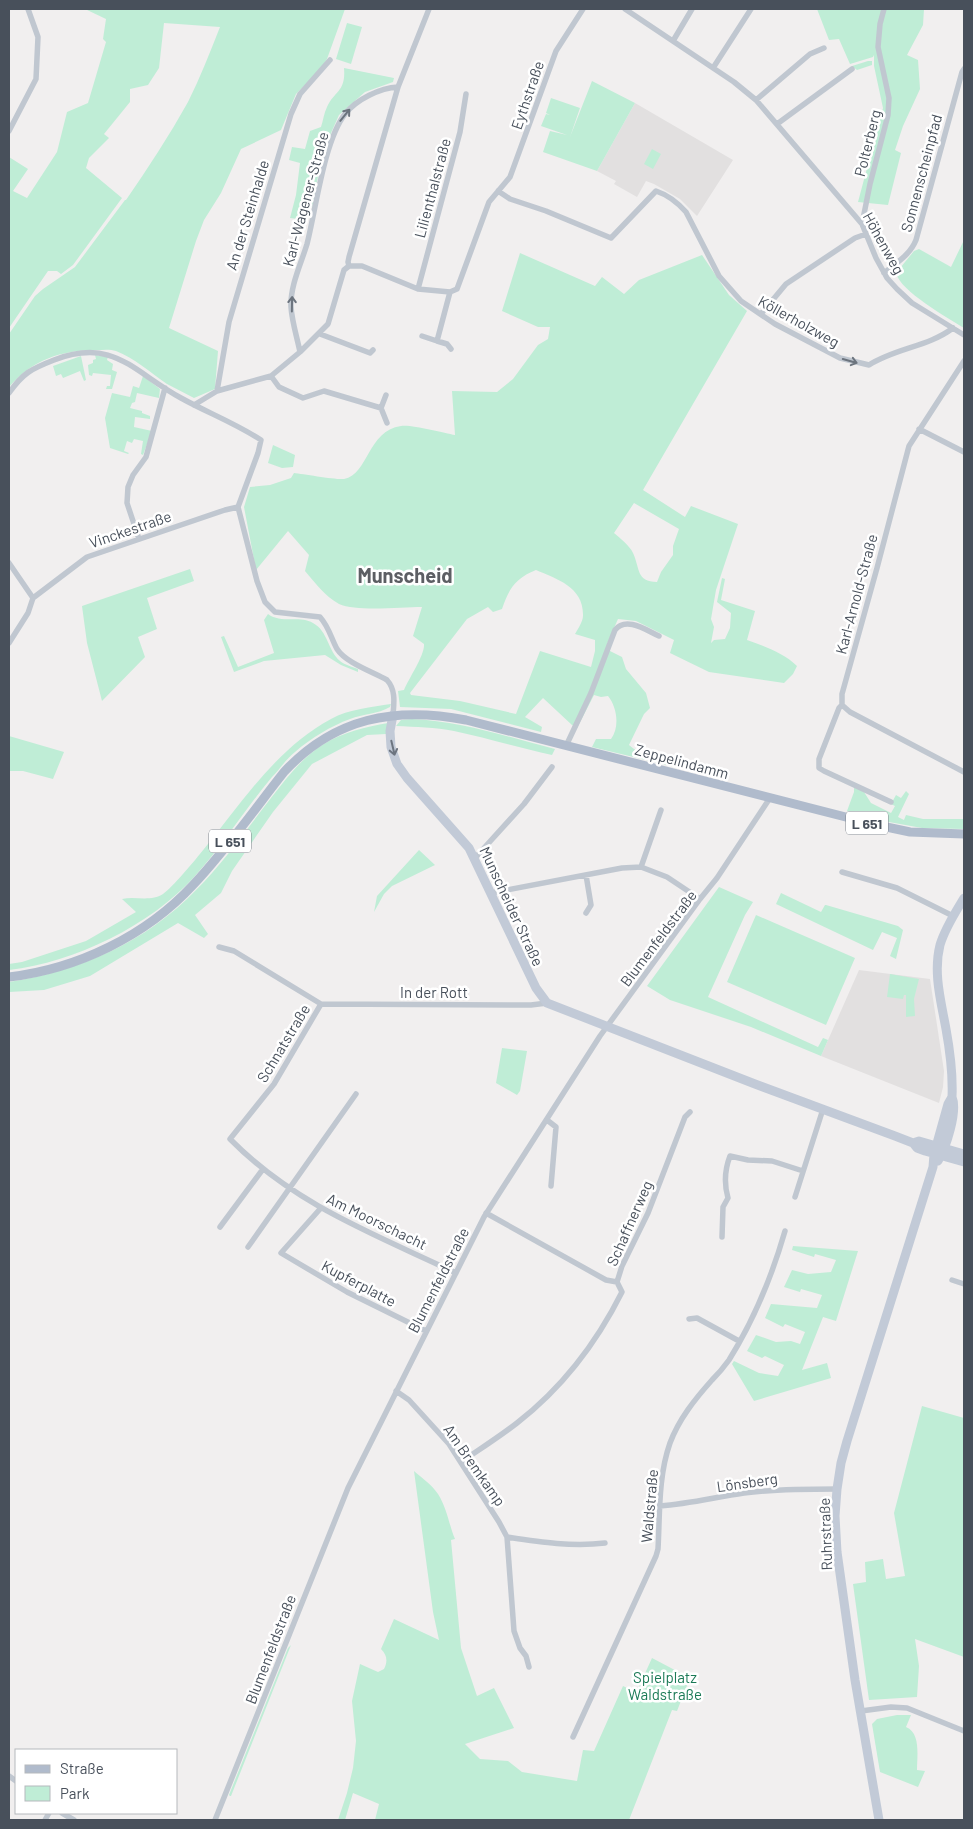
<svg xmlns="http://www.w3.org/2000/svg" width="973" height="1829" font-family="Barlow,sans-serif">
	<rect width="100%" height="100%" fill="#f1efef"/>
	<path fill="#e2e0e0" d="M635,103L733,160L697,216L680,199L654,184L646,181L637,197L614,184L616,181L597,171Z
		M859,970L930,979L944,1071L943,1087L939,1103L821,1056Z"/>
	<path fill="#bfedd6" fill-rule="evenodd" d="M85,9H345L327,59L320,70L296,94L281,130L241,149L221,193L204,220L196,241L169,328L218,351L215,389L194,398C185,393 176,389 167,384C151,373 134,358 116,351C110,349 103,350 97,350C61,350 32,360 9,387V334L35,296L43,289L75,267L125,200H126C148,168 169,136 188,102C200,78 210,52 220,27L164,23L159,68L148,85L130,89V102L104,134L109,138L89,158L86,168L122,198L73,265L61,274L57,271H48L9,328V157L28,169L13,191L27,198L57,152L67,112L88,103L106,42L103,39L106,19Z
		M817,9H924L923,25L907,55L918,60L920,89L903,126L895,150L901,153L888,205L858,202L883,108L874,66V55L873,57L850,64L839,39L829,40Z
		M347,23L362,27L351,64L336,59Z
		M868,61H872V65L857,70L852,66Z
		M344,68L394,78L393,82L365,92L339,115L323,151L312,207L303,208L298,219L290,218L296,195L300,163L289,160L292,147L305,149L310,131L321,127C323,121 324,113 327,107C335,90 346,92 344,68Z
		M592,81L635,103L597,171L543,152L550,131L567,135L541,126L546,114L550,115L546,113L551,98L580,108L570,137Z
		M652,149L661,154L653,169L644,164Z
		M964,240V328C948,318 900,291 896,273L914,251L919,249L951,267Z
		M520,253L595,286L602,277L624,294L639,280L702,255L729,295L747,311L643,490L685,517L691,506L738,524L716,590L711,619L714,627L711,643L714,640L725,639L730,628L731,613L717,602L722,578L725,579L721,600L755,611L747,640C764,646 784,653 797,666L793,674L784,683L709,672L670,653L674,640L636,621L618,619L607,644L610,651L622,657L626,669L646,693L650,708L644,714L629,745C635,750 640,753 647,755C659,759 672,754 679,768L592,747L596,739H611C620,727 617,707 608,696L601,697L594,695L577,728L572,725L543,698L525,717L542,727L541,732L451,709L400,707L398,691L404,690C409,678 425,655 424,644L413,636L422,607C401,607 357,612 339,604C325,596 315,583 305,571L309,555L288,531L256,570L244,507L250,487L270,485L291,478L294,473C303,474 337,480 344,479C369,474 367,431 401,426C410,424 444,433 455,435L452,391L497,392L513,379L538,345L548,339L550,327H538L502,311ZM634,503L679,529L673,546V555L661,572L657,582C636,582 640,568 633,553C630,546 620,538 614,533ZM536,570C557,579 584,587 583,616C583,621 578,629 575,634L595,640V651L591,667L540,651L516,714L460,701L411,695L410,693L467,619L488,607L493,612L502,609C509,588 516,578 536,570Z
		M95,355L108,357L107,360L113,364L112,370L117,372L112,389H106L107,386H110L111,375L93,373L92,376L89,375L88,365L93,363V360L96,359Z
		M81,356L86,380L84,381L80,371L63,378L61,374L56,376L53,366Z
		M143,376L160,389L159,398L137,393L135,402L132,403L130,408L142,411V413L150,416V419L135,417L134,427L152,431L143,455L141,454L143,441L134,439L132,443L127,441L124,451L129,453L128,454L110,448L105,418L112,393L130,397L133,386L139,388Z
		M273,445L295,455L293,467L282,468L268,463Z
		M190,569L194,581L147,598L157,629L138,637L145,657L102,701L87,643L82,606Z
		M268,614C281,624 300,615 313,623C328,631 328,651 340,661C345,665 353,667 358,669V672L341,665L325,655L264,661L234,672L221,637L224,636L238,667L274,653L264,620Z
		M391,704L390,707C378,714 363,714 350,719C331,726 311,738 295,752C286,759 280,769 272,777C245,809 223,845 195,876C150,926 75,962 9,970V964L22,962L86,941L136,912L122,899C135,896 151,902 163,894C172,888 196,859 204,849C242,802 277,748 331,719C349,709 372,707 391,704Z
		M412,719C461,721 508,737 555,749L552,755C519,748 487,738 454,731C435,727 416,727 396,726L401,720Z
		M388,723L386,734L367,735L312,764L273,812L232,871L221,893L195,915L208,934L204,938L178,923L90,976L44,990L9,992V982C80,971 146,942 196,890C224,862 247,829 271,798C286,779 302,757 324,744C343,732 366,727 388,723Z
		M9,736L64,752L53,779L23,771H9Z
		M854,787L864,792L871,803L891,813L895,806L891,804L896,795L901,798L906,791L909,794L898,817L904,820L906,815L923,819H964V829L922,828L889,822L847,811L854,792Z
		M419,850L435,865L392,886L384,894L374,912L377,896Z
		M719,887L753,902L745,915L708,997L818,1047L823,1038L828,1040L821,1056L751,1027L670,1000L647,986Z
		M781,893L821,912L825,905H826L898,926L903,930L896,959L890,956L897,938L882,932L873,950L776,904Z
		M756,915L855,958L826,1025L727,982Z
		M890,974L919,979L914,999L915,1016L906,1017V995H904L903,999L887,997Z
		M502,1048L527,1051L520,1091L517,1095L496,1083Z
		M793,1246L858,1251L836,1321L823,1317L802,1370L827,1363L831,1378L754,1401L732,1364L734,1361L759,1373L778,1376L784,1365L765,1356L762,1358L747,1351L756,1335L776,1342L791,1341L800,1344L805,1332L785,1324L783,1327L765,1318L771,1304L817,1308L822,1295L801,1289L800,1292L784,1287L792,1270L808,1274L831,1272L836,1260L815,1254L814,1257L792,1250Z
		M922,1406L964,1418V1657L915,1639L919,1666L917,1697L869,1700L853,1584L866,1582L865,1562L883,1559L886,1579L905,1576L894,1513Z
		M414,1471C422,1478 432,1485 438,1494C447,1508 449,1525 455,1539L451,1540L461,1648L477,1696L494,1688L514,1728L465,1744L480,1759L508,1761L522,1772L577,1781L583,1750L594,1751L623,1686L642,1695L637,1691L652,1658L690,1678L677,1711L672,1710L629,1820H375L379,1804L353,1793L345,1820H338L347,1793L353,1768L356,1741L352,1701L360,1664L378,1672L384,1669C388,1661 387,1655 381,1649L394,1619L439,1640L433,1612Z
		M291,1645L231,1796H230L229,1795L288,1648Z
		M897,1715H911L906,1727C921,1733 917,1756 917,1770L925,1771L918,1787L880,1772L872,1724L877,1719Z"/>
	<g fill="none" stroke-linecap="round" stroke-linejoin="round">
		<path stroke="#c0c7d0" stroke-width="5.5" d="M625,9L734,82L756,100L862,224L876,258L887,278L897,289L912,303L964,335
			M673,41L692,9
			M713,68L751,9
			M756,100L810,54L824,48
			M777,124L852,69
			M9,131L36,79L38,37L28,9
			M498,191L510,199L546,211L611,238L656,191C668,195 678,203 686,212L719,276L741,301L775,324L840,358L869,365C895,348 928,347 953,328
			M862,224L870,184L888,115L889,98L878,47L880,24L884,9
			M349,266H362L418,289L450,292L457,289L489,202L510,177L556,51L583,9
			M349,266L348,262L349,257L398,87L429,9
			M884,273C896,263 910,255 916,240L962,72L964,69
			M418,289L460,132L466,94
			M450,292L437,341L447,344L451,349
			M761,314L786,284L855,238L866,234
			M320,334L370,353L373,350
			M422,336L437,341
			M300,352C297,337 292,322 291,307C290,286 301,264 307,244C316,209 324,141 345,114C357,99 380,88 398,87
			M271,376L279,387L303,398L324,391L381,408L386,395
			M217,391L229,322L291,114L300,94L330,60
			M9,393C23,373 31,369 54,360C114,337 133,372 181,398C208,413 235,423 261,440L258,453L238,507L257,581L265,602L275,612L320,617C329,627 331,638 337,649C346,663 373,672 387,680C396,690 394,703 393,715
			M194,405L217,391L271,376L300,352L328,324L344,270L349,266
			M381,408L387,423
			M919,429L964,452
			M139,539L127,503L128,487L133,475L146,457L165,388
			M9,563L33,598
			M9,643L28,613L33,598L87,557L225,510L238,507
			M842,705L850,712L964,772
			M566,746L591,693L615,630C626,616 646,630 659,636
			M891,802L824,771L819,768V759L839,708L842,705V694L877,568L909,446L964,361
			M475,858L524,804L552,767
			M641,867L661,810
			M842,872L897,888L953,916
			M586,875L591,905L586,913
			M491,893L622,868L641,867L667,877L700,899
			M219,947L234,951L321,1004
			M321,1004L274,1084L230,1139C295,1205 374,1234 456,1273
			M321,1004L531,1005L547,1003
			M547,1120L556,1127L551,1186
			M795,1197L823,1109
			M320,1209L281,1253L347,1292L426,1331
			M486,1213L606,1280L617,1282
			M220,1227L263,1169
			M722,1237L723,1207L728,1198C724,1184 725,1169 730,1156L748,1160L772,1161L803,1171
			M248,1247L356,1094
			M952,1280L964,1284
			M689,1319L697,1318L739,1341
			M396,1391L409,1400L449,1444L499,1522L507,1537L514,1631L520,1648L526,1656L529,1667
			M461,1462C480,1449 499,1437 517,1423C562,1388 597,1342 622,1292L617,1282L622,1266L648,1213L685,1117L690,1112
			M660,1506C689,1504 716,1497 744,1493C775,1489 806,1489 837,1489
			M507,1537C540,1542 572,1547 605,1543
			M861,1711L891,1707L907,1708L964,1731
			M573,1737L656,1556L658,1549C660,1514 658,1477 670,1443C679,1419 695,1399 712,1380C718,1374 724,1367 729,1360C754,1320 772,1276 785,1231
			M9,1776L16,1781
			M62,1813L74,1820
			M45,1820L49,1813
			M215,1820L348,1488L484,1217L600,1036L700,899L717,878L770,798"/>
		<path stroke="#c2cad7" stroke-width="9" d="M393,715L390,731L391,747L397,764L407,778L469,848L536,988L547,1003L755,1084L895,1136L913,1143L917,1148L925,1151L964,1162
			M913,1143L919,1141L964,1154
			M938,1161C946,1148 958,1111 952,1097C953,1075 950,1051 946,1029C941,1001 933,973 940,945C945,928 955,913 964,898
			M879,1820L855,1680L837,1552L835,1516L837,1489L841,1463L847,1441L933,1167L934,1154L948,1104L952,1097"/>
		<path stroke="#b0bbcc" stroke-width="9" d="M9,977C77,969 146,936 193,885C226,850 254,810 284,772C334,718 395,706 466,720L877,825L910,832L964,834"/>
	</g>
	<defs><path id="oneway-shaft" d="M-6 0H5M1.5-3L5.5 0L1.5 3" fill="none" stroke-width="1.6" stroke-linecap="round" stroke-linejoin="round" transform="scale(1.25)"/></defs>
	<g stroke="#6c747e">
		<use href="#oneway-shaft" transform="translate(345 115) rotate(-51)"/>
		<use href="#oneway-shaft" transform="translate(292 304) rotate(-89)"/>
		<use href="#oneway-shaft" transform="translate(850 361) rotate(16)"/>
	</g>
	<use stroke="#6d7580" href="#oneway-shaft" transform="translate(393 748) rotate(77)"/>
	<g text-anchor="middle" dominant-baseline="central" stroke-width="5" stroke-linejoin="round" paint-order="stroke">
		<g fill="#fff" stroke="#7f848c" stroke-width="1">
			<rect x="846" y="811.5" width="42" height="23" rx="4"/>
			<rect x="209" y="829.5" width="42" height="23" rx="4"/>
		</g>
		<g font-size="14" font-weight="bold" fill="#48505b">
			<text x="867" y="823">L 651</text>
			<text x="230" y="841">L 651</text>
		</g>
		<g font-size="15" fill="#48505b" stroke="#fff">
			<text transform="translate(527 95) rotate(-71)">Eythstraße</text>
			<text transform="translate(867 143) rotate(-76)">Polterberg</text>
			<text transform="translate(921 173) rotate(-75)">Sonnenscheinpfad</text>
			<text transform="translate(432 188) rotate(-75)">Lilienthalstraße</text>
			<text transform="translate(305 199) rotate(-75)">Karl-Wagener-Straße</text>
			<text transform="translate(247 215) rotate(-73)">An der Steinhalde</text>
			<text transform="translate(884 243) rotate(61)">Höhenweg</text>
			<text transform="translate(799 321) rotate(29)">Köllerholzweg</text>
			<text transform="translate(130 529) rotate(-19)">Vinckestraße</text>
			<text transform="translate(856 594) rotate(-75)">Karl-Arnold-Straße</text>
			<text transform="translate(682 761) rotate(15)">Zeppelindamm</text>
			<text transform="translate(512 906) rotate(65)">Munscheider Straße</text>
			<text transform="translate(658 938) rotate(-53)">Blumenfeldstraße</text>
			<text x="434" y="992">In der Rott</text>
			<text transform="translate(283 1043) rotate(-59)">Schnatstraße</text>
			<text transform="translate(377 1221) rotate(26)">Am Moorschacht</text>
			<text transform="translate(629 1223) rotate(-66)">Schaffnerweg</text>
			<text transform="translate(438 1280) rotate(-63)">Blumenfeldstraße</text>
			<text transform="translate(359 1283) rotate(28)">Kupferplatte</text>
			<text transform="translate(475 1465) rotate(55)">Am Bremkamp</text>
			<text transform="translate(747 1482) rotate(-8)">Lönsberg</text>
			<text transform="translate(649 1506) rotate(-85)">Waldstraße</text>
			<text transform="translate(825 1534) rotate(-92)">Ruhrstraße</text>
			<text transform="translate(270 1649) rotate(-69)">Blumenfeldstraße</text>
		</g>
		<g font-size="15" fill="#1b7a56" stroke="#fff">
			<text x="665" y="1677">Spielplatz<tspan x="665" dy="17">Waldstraße</tspan></text>
		</g>
		<g font-size="20" font-weight="bold" fill="#5c5e63" stroke="#fff">
			<text x="405" y="575">Munscheid</text>
		</g>
	</g>
	<rect width="973" height="1829" fill="none" stroke="#48505b" stroke-width="20"/>
	<rect x="15" y="1749" width="162" height="65" fill="#ffffff" stroke="#b6b9bd"/>
	<rect x="25" y="1765" width="25" height="8" fill="#b0bbcc" stroke="#b6b9bd"/>
	<text x="60" y="1774" font-size="15" fill="#48505b">Straße</text>
	<rect x="25" y="1786" width="25" height="15" fill="#bfedd6" stroke="#b6b9bd"/>
	<text x="60" y="1799" font-size="15" fill="#48505b">Park</text>
</svg>
